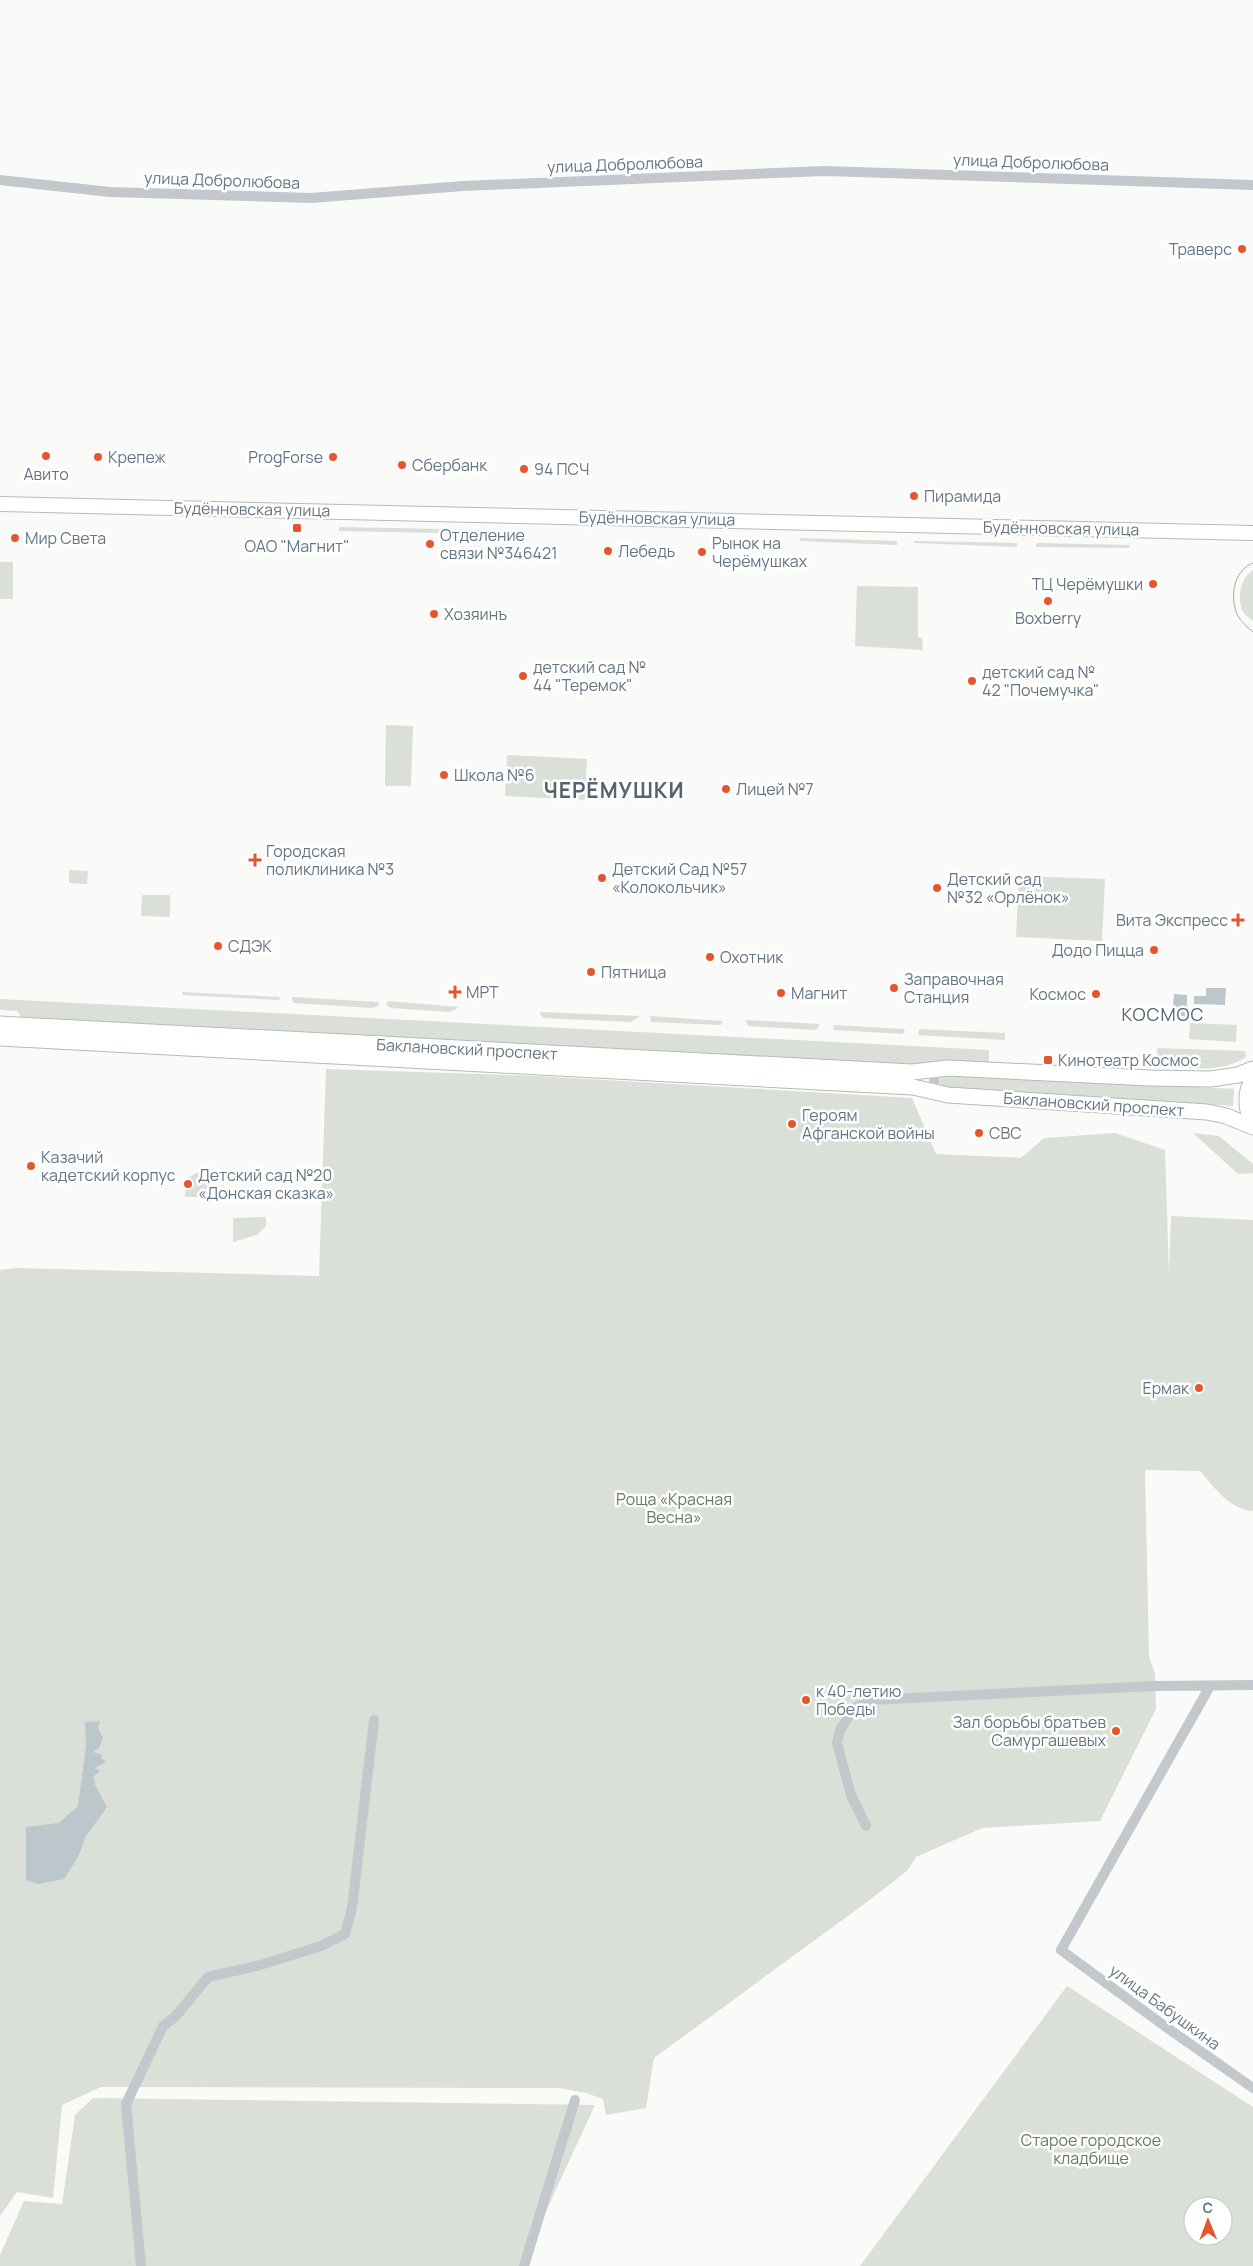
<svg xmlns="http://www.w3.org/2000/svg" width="1253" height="2266" font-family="Manrope,sans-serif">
	<rect width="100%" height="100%" fill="#fafaf8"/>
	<path fill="#dadfd7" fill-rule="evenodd" d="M339,527L492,530V534L339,531Z
		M800,538L897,541V545L800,541Z
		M914,541L1017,543V547L914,543Z
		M1037,543L1130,545L1129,548L1036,547Z
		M0,562H13V599H0Z
		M1253,570V621C1249,618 1244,614 1242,610C1237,596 1241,578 1253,570Z
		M857,586L918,587V637L922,638L923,650L855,646Z
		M386,725L413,726L411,786H385Z
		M507,755L587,759L585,800L505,796Z
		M69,870L88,871L87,884L69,883Z
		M1019,876L1105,879L1102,941L1016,937Z
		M142,895H170V917L141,916Z
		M182,992L280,997L279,1000L183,995Z
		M292,997L379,1002V1006L372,1008L293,1003Z
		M0,999L989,1050V1065L916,1066L524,1044L22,1018L17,1011L0,1010Z
		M388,1001L459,1007L450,1012L391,1008L386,1005Z
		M539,1012L640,1016L631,1022L543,1018Z
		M650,1016L723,1021L721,1025L651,1022Z
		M746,1020L820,1024L816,1030L748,1026Z
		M1190,1023L1237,1025L1236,1042L1189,1039Z
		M833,1025L905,1029L903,1034L834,1030Z
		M919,1029L1005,1033V1040L918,1035Z
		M1157,1048L1245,1051L1246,1057C1222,1073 1194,1068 1166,1067L1158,1059Z
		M326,1069L537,1076L912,1098L936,1154L1021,1158L1044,1138L1115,1133L1165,1150L1169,1273L1171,1216L1253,1220V1511C1230,1510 1214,1487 1200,1471L1145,1470L1149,1656L1155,1674L1156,1709L1100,1821L982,1828L916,1857L908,1870L871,1899L654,2058L646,2108L606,2115L603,2099L586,2093L560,2088L101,2087L62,2105L53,2198L17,2192L0,2216V1270L17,1268L319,1276Z
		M946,1074L1234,1089L1233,1106L944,1089L940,1087L939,1078Z
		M1193,1133L1219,1136L1253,1164V1173L1238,1174Z
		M196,1173H211L210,1197H185L186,1180Z
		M266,1217V1226L257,1235L233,1242V1218Z
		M1067,1986L1253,2107V2266H860ZM1193,2206H1223V2236H1193Z
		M93,2098L595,2105L535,2235L525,2266H0V2255L24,2201L62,2204L75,2115Z"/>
	<path fill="#bbc7cb" d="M1206,988H1226L1225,1005L1194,1004V996H1206Z
		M1174,994L1187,995V1016H1172Z
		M100,1721L98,1728L103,1738L99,1748L93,1752L102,1755L101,1758L106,1762L95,1768L100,1771L94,1776L95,1785L107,1807L86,1836L78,1857L64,1879L38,1884L26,1880V1827L59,1823L78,1806L86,1746L85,1722Z"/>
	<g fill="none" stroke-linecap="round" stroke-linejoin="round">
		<defs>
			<path id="secondary" d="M0,504L1253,533"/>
			<path id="primary" d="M0,1024L912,1072L948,1068L1150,1078L1211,1079L1238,1075L1253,1069
				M0,1038L913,1087L948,1095L1207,1112L1226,1116L1253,1127
				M1253,1078C1244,1093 1246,1110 1253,1126"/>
		</defs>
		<use href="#secondary" stroke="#b3babf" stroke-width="16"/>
		<use href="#primary" stroke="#b5babe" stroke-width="17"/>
		<path stroke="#c3c8cc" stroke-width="10" d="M0,180L110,192L311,198L463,186L825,171L1253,185
			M934,1092V1071
			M1210,1686L1061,1950L1166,2027L1253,2088
			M866,1826L851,1795L837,1743L840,1730L854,1708L871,1700L1154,1686L1253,1685
			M141,2266L126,2104L163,2026L176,2016L208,1977L257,1966L321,1946L345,1934L352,1908L374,1720
			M524,2266L575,2100"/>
		<use href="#secondary" stroke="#fff" stroke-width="14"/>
		<use href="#primary" stroke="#fff" stroke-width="15"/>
		<path stroke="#a2aab0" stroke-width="1" d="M1253,563C1232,571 1229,600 1239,618C1243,623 1248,628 1253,632"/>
	</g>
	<g fill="#e4572e" stroke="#fff" stroke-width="2">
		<circle cx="1242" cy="249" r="5"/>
		<circle cx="46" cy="456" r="5"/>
		<circle cx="98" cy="457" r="5"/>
		<circle cx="333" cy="457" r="5"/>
		<circle cx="402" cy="465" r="5"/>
		<circle cx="524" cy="469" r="5"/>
		<circle cx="914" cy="496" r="5"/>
		<rect x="292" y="523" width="10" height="10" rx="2.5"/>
		<circle cx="15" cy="538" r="5"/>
		<circle cx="430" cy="544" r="5"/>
		<circle cx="608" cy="551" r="5"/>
		<circle cx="702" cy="552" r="5"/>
		<circle cx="1153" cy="584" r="5"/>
		<circle cx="1048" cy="601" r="5"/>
		<circle cx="434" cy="614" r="5"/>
		<circle cx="523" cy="676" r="5"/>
		<circle cx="972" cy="681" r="5"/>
		<circle cx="444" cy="775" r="5"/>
		<circle cx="726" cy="789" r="5"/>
		<path d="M252.5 852.5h5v5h5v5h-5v5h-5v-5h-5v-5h5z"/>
		<circle cx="602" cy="878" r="5"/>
		<circle cx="937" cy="888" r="5"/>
		<path d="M1235.5 912.5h5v5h5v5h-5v5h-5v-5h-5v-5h5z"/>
		<circle cx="218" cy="946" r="5"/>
		<circle cx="1154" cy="950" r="5"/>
		<circle cx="710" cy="957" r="5"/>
		<circle cx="591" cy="972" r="5"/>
		<circle cx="894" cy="988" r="5"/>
		<path d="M452.5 984.5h5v5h5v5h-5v5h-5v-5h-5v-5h5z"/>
		<circle cx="781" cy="993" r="5"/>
		<circle cx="1096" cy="994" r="5"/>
		<rect x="1043" y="1055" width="10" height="10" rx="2.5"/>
		<circle cx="792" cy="1124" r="5"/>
		<circle cx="979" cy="1133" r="5"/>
		<circle cx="31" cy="1166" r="5"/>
		<circle cx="188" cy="1184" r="5"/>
		<circle cx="1199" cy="1388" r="5"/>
		<circle cx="806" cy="1700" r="5"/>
		<circle cx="1116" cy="1731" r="5"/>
	</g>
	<g text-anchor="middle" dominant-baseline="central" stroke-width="5" stroke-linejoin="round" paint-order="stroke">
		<g font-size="16" fill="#657683" stroke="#fff">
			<text transform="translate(1031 162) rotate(2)">улица Добролюбова</text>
			<text transform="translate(625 164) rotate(-2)">улица Добролюбова</text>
			<text transform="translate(222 180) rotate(2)">улица Добролюбова</text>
			<text transform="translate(252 509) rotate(1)">Будённовская улица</text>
			<text transform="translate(657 518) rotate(1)">Будённовская улица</text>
			<text transform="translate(1061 528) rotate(1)">Будённовская улица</text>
			<text transform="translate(467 1049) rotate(3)">Баклановский проспект</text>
			<text transform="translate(1094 1104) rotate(4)">Баклановский проспект</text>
			<text transform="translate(1165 2007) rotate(36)">улица Бабушкина</text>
		</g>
		<g font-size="16" fill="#657683" stroke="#fff" text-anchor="start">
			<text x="1232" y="249" text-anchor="end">Траверс</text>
			<text x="108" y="457">Крепеж</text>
			<text x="323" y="457" text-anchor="end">ProgForse</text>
			<text x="412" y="465">Сбербанк</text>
			<text x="534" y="469">94 ПСЧ</text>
			<text x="46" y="474" text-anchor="middle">Авито</text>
			<text x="924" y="496">Пирамида</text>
			<text x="440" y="535">Отделение<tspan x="440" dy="18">связи №346421</tspan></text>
			<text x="25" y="538">Мир Света</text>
			<text x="712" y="543">Рынок на<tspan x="712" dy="18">Черёмушках</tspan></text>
			<text x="297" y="546" text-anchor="middle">ОАО "Магнит"</text>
			<text x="618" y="551">Лебедь</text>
			<text x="1143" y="584" text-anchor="end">ТЦ Черёмушки</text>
			<text x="444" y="614">Хозяинъ</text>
			<text x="1048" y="618" text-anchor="middle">Boxberry</text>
			<text x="533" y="667">детский сад №<tspan x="533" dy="18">44 "Теремок"</tspan></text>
			<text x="982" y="672">детский сад №<tspan x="982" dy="18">42 "Почемучка"</tspan></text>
			<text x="454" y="775">Школа №6</text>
			<text x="736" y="789">Лицей №7</text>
			<text x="266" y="851">Городская<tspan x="266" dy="18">поликлиника №3</tspan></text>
			<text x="612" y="869">Детский Сад №57<tspan x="612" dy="18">«Колокольчик»</tspan></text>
			<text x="947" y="879">Детский сад<tspan x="947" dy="18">№32 «Орлёнок»</tspan></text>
			<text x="1228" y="920" text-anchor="end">Вита Экспресс</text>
			<text x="228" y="946">СДЭК</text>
			<text x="1144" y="950" text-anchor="end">Додо Пицца</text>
			<text x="720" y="957">Охотник</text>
			<text x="601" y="972">Пятница</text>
			<text x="904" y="979">Заправочная<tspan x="904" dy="18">Станция</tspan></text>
			<text x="466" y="992">МРТ</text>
			<text x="791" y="993">Магнит</text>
			<text x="1086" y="994" text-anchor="end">Космос</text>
			<text x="1058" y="1060">Кинотеатр Космос</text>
			<text x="802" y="1115">Героям<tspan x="802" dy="18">Афганской войны</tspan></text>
			<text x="989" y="1133">СВС</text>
			<text x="41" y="1157">Казачий<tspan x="41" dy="18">кадетский корпус</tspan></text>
			<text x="198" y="1175">Детский сад №20<tspan x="198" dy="18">«Донская сказка»</tspan></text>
			<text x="1189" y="1388" text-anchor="end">Ермак</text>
			<text x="816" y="1691">к 40-летию<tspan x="816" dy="18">Победы</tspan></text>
			<text x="1106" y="1722" text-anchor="end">Зал борьбы братьев<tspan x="1106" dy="18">Самургашевых</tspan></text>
		</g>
		<g font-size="16" fill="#687a64" stroke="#fff">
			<text x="674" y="1499">Роща «Красная<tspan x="674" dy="18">Весна»</tspan></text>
			<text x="1091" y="2140">Старое городское<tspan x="1091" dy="18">кладбище</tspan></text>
		</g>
		<g font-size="18" letter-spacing="1" fill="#57646e" stroke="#fff">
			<text x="1163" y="1014">КОСМОС</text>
		</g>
		<g font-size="21" font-weight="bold" letter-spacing="1" fill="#57646e" stroke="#fff">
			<text x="614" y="790">ЧЕРЁМУШКИ</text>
		</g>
	</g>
	<g transform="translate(1208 2221) rotate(359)"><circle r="24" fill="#ffffff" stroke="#c1c8cd"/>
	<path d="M0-4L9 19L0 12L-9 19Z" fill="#e4572e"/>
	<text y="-8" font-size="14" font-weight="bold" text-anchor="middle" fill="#657683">С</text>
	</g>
</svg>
